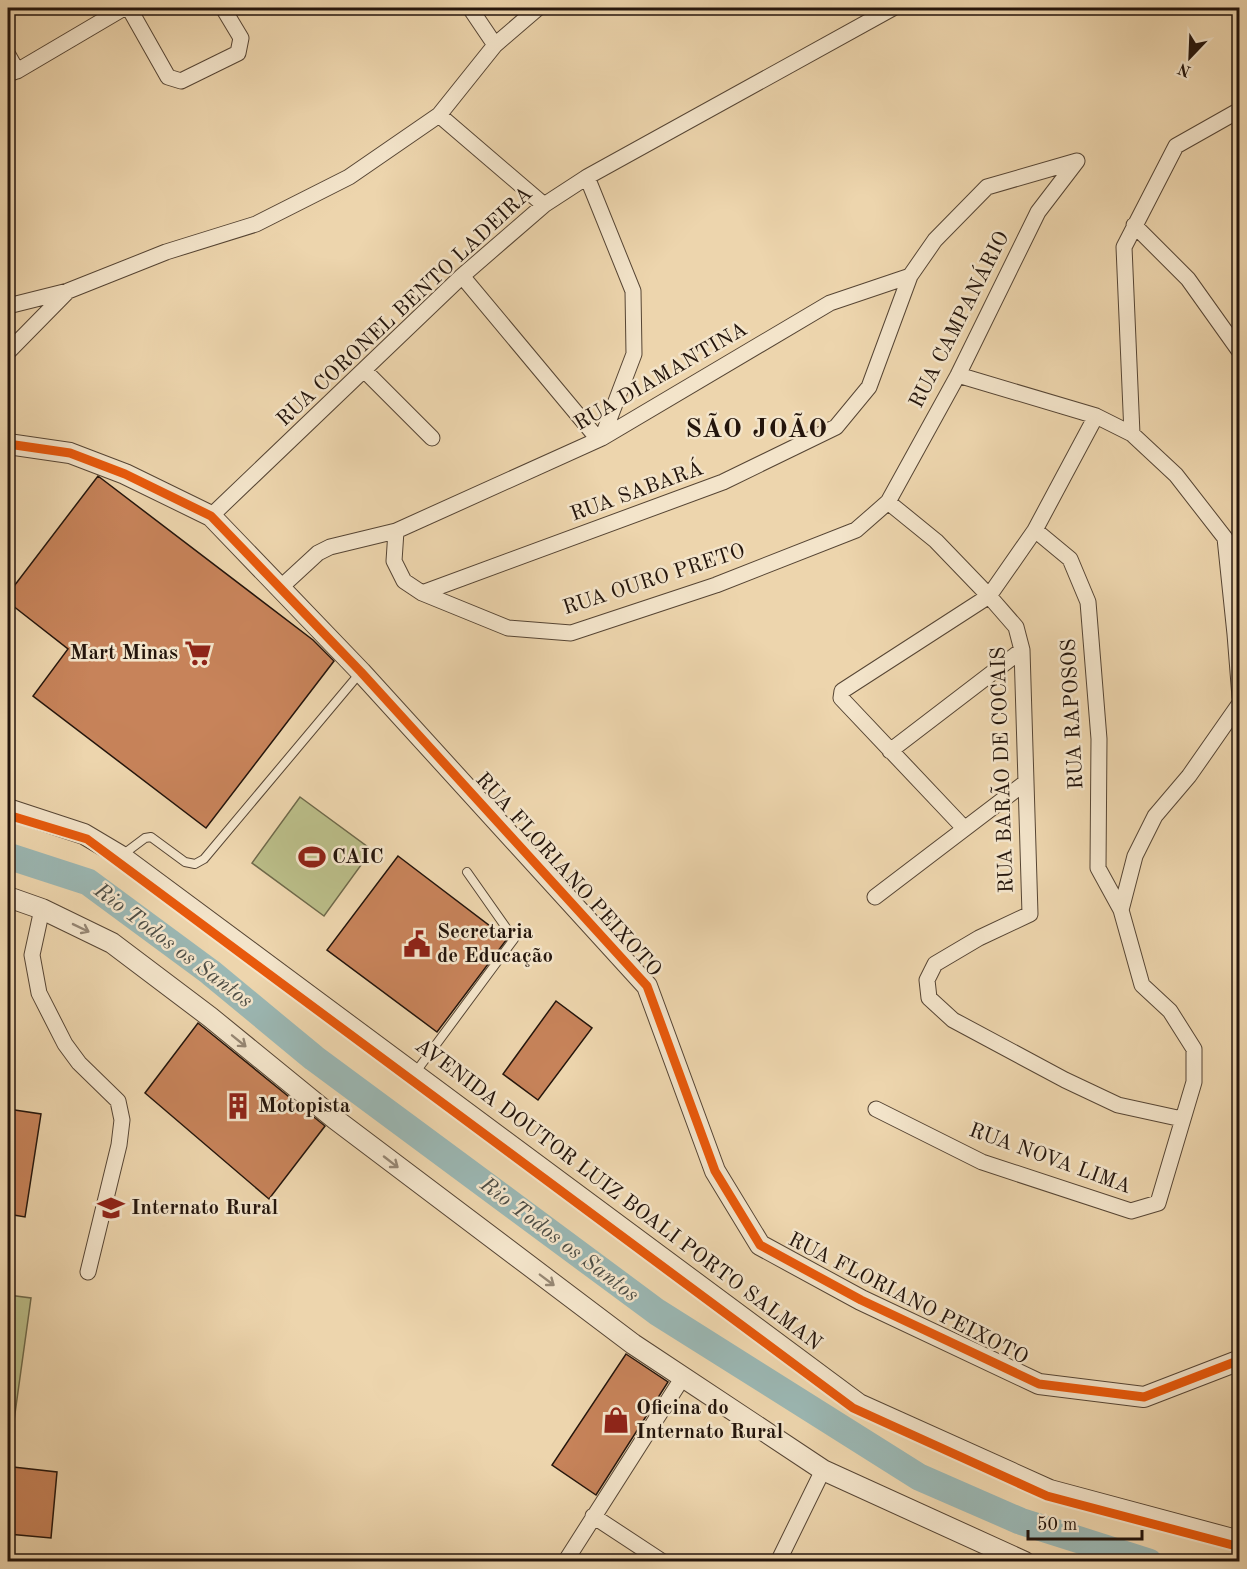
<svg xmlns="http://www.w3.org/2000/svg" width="1247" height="1569" font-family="'Old Standard TT',serif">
	<rect width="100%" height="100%" fill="#edd5ad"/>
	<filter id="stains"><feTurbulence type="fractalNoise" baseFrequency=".00333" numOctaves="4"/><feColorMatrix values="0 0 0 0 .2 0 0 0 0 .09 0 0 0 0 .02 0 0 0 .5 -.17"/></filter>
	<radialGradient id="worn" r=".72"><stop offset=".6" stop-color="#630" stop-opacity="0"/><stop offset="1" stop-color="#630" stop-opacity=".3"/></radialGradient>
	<path fill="#babd88" stroke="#6f694a" stroke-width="1.5" d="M300,797L372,850L324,916L252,863Z
		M8,1295L31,1298L8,1464Z"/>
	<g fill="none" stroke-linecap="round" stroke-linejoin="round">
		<path stroke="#9bb7b3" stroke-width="27" d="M8,856L88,882L210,972L314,1058L657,1312L919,1477L1020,1521L1149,1562"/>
	</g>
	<path fill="#c7835a" stroke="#24150c" stroke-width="1.5" d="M98,476L313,640L334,661L206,828L33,696L68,649L8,602V594Z
		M398,856L507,939L437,1032L327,950Z
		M556,1001L592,1028L538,1100L503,1074Z
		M198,1023L325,1126L269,1199L145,1093Z
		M8,1109L41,1114L25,1217L8,1214Z
		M626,1354L668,1382L596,1495L552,1465Z
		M13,1467L57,1472L51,1538L8,1534Z"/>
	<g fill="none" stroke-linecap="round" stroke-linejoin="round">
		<defs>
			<path id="service" d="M121,856L145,838L151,837L185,862L195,864L204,859L360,673
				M415,1073L514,939L467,872"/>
			<path id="minor" d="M129,8L168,77L181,81L238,53L241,38L223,8
				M470,8L495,45
				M8,55L17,71
				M8,74L17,71L124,8
				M439,115L544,205
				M587,177L633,291L634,354L602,438
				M1134,225L1188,279L1240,352
				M462,276L598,439
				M910,276L830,303L602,438L396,531L394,561L404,581L422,593L508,628L571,633L716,585L856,530L888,502L958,375L1038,212L1077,161
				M8,306L68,291L166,252L256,224L349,177L439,115L495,45L538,8
				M8,352L68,291
				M365,371L432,438
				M958,375L1096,416L1132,434L1176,475L1225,538L1235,634L1240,697
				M1132,434L1124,247L1176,146L1238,111
				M888,502L936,541L989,596L1016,627L1022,650L1030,914L979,938L935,964L927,980L929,998L953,1020L1065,1080L1118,1105L1182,1119
				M211,516L462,276L544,205L587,177L893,8
				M1035,530L1070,559L1088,602L1099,739L1098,868L1121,910
				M280,588L318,553L330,547L396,531
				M422,593L723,482L836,427L869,387L910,276L935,240L987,187L1077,161
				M890,751L1022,650
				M964,828L841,698L842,691L989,596L1035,530L1096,416
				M875,897L1026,782
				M42,909L32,955L39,993L65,1044L79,1063L118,1101L122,1120L119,1145L88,1272
				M876,1109L982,1162L1131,1211L1158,1203L1194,1082V1049L1170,1011L1142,985L1121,910L1135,856L1155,816L1189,776L1240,703
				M593,1516L663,1562
				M565,1562L683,1377
				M778,1562L823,1470"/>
			<path id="tertiary" d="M8,444L70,453L125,474L211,516L361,672L647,986L715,1171L760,1245L861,1300L1039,1384L1144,1397L1240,1360
				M8,809L84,834L121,856L859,1404L1050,1490L1240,1541
				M8,897L42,909L112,943L210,1017L335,1119L633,1344L823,1470L1025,1562"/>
		</defs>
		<use href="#service" stroke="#564534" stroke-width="10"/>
		<use href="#minor" stroke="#564534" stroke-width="17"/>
		<use href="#tertiary" stroke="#564534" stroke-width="22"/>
		<use href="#service" stroke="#f3e4ca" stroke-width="8"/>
		<use href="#minor" stroke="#f3e4ca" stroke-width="15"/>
		<use href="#tertiary" stroke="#f3e4ca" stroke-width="20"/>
		<defs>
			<path id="cycleway" d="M8,444L70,453L125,474L211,516L361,672L647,986L715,1171L760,1245L861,1300L1039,1384L1144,1397L1240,1360
				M8,815L87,839L853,1408L1047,1496L1240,1547"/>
		</defs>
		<use href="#cycleway" stroke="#f3e4ca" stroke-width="13"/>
		<use href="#cycleway" stroke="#e8590c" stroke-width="9"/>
	</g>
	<defs><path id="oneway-shaft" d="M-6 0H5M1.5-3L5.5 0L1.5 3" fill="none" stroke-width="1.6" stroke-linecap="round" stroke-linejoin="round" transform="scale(1.5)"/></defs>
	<g stroke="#968774">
		<use href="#oneway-shaft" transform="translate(81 928) rotate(26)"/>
		<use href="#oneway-shaft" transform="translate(239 1041) rotate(39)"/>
		<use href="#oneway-shaft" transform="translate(391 1162) rotate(38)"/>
		<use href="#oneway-shaft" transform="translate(547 1280) rotate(37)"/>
	</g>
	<defs>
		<symbol id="supermarket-bare" viewBox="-9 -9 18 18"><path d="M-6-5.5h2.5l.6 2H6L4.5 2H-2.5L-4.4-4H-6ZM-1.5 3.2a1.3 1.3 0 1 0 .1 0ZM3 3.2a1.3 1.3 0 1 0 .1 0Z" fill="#8f2418" stroke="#f3e4ca" stroke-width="2.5" paint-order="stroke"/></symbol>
		<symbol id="stadium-bare" viewBox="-9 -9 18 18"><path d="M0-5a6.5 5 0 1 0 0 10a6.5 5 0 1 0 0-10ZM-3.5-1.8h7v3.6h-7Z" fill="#8f2418" stroke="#f3e4ca" stroke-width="2.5" paint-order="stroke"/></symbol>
		<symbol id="civic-bare" viewBox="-9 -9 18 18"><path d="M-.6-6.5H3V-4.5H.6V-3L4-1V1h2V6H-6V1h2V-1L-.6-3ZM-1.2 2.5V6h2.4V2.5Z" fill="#8f2418" stroke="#f3e4ca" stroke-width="2.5" paint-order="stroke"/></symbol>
		<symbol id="building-bare" viewBox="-9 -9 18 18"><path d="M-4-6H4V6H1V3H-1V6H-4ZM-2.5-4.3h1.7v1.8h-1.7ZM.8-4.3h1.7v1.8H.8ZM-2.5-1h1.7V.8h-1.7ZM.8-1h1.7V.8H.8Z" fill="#8f2418" stroke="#f3e4ca" stroke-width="2.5" paint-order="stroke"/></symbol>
		<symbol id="university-bare" viewBox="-9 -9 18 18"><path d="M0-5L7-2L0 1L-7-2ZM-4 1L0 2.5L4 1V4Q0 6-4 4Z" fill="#8f2418" stroke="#f3e4ca" stroke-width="2.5" paint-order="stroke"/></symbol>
		<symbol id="shop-bare" viewBox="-9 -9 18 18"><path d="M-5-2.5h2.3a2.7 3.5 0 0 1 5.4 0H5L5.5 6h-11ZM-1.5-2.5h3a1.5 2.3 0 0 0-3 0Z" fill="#8f2418" stroke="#f3e4ca" stroke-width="2.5" paint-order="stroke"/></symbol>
	</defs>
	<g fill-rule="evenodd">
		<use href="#supermarket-bare" x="179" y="634" width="38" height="38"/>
		<use href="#stadium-bare" x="293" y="838" width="38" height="38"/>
		<use href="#civic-bare" x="398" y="925" width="38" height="38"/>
		<use href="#building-bare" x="219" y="1087" width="38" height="38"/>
		<use href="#university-bare" x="92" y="1189" width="38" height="38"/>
		<use href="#shop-bare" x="597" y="1401" width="38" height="38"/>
	</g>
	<g text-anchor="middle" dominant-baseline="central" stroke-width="5" stroke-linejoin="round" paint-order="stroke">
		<g font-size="21" fill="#24150c" stroke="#f3e4ca">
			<text transform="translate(405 307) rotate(-43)">RUA CORONEL BENTO LADEIRA</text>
			<text transform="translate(960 320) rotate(-63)">RUA CAMPANÁRIO</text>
			<text transform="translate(661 377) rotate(-30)">RUA DIAMANTINA</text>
			<text transform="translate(637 492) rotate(-20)">RUA SABARÁ</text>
			<text transform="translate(654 580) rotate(-18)">RUA OURO PRETO</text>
			<text transform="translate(1073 714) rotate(-93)">RUA RAPOSOS</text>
			<text transform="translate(1003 770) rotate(-92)">RUA BARÃO DE COCAIS</text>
			<text transform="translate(568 875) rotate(48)">RUA FLORIANO PEIXOTO</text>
			<text transform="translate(1050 1159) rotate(20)">RUA NOVA LIMA</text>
			<text transform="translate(618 1195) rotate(37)">AVENIDA DOUTOR LUIZ BOALI PORTO SALMAN</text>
			<text transform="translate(908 1299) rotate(27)">RUA FLORIANO PEIXOTO</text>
		</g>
		<g font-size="21" font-weight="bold" fill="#24150c" stroke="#f3e4ca" text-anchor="start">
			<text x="178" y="653" text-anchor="end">Mart Minas</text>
			<text x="332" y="857">CAIC</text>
			<text x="437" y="932">Secretaria<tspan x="437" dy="24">de Educação</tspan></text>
			<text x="258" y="1106">Motopista</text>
			<text x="131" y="1208">Internato Rural</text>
			<text x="636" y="1408">Oficina do<tspan x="636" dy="24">Internato Rural</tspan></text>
		</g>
		<g font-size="22" font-style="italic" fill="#4e4e46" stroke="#f3e4ca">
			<text transform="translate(173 946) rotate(37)">Rio Todos os Santos</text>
			<text transform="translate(559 1240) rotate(37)">Rio Todos os Santos</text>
		</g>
		<g font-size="27" font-weight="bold" letter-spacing="1.5" fill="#24150c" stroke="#f3e4ca">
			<text x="757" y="429">SÃO JOÃO</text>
		</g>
	</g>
	<rect width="1247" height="1569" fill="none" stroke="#edd5ad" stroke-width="30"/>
	<rect x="9" y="9" width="1229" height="1551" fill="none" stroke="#24150c" stroke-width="3"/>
	<rect x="15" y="15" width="1217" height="1539" fill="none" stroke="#24150c" stroke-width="1.5"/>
	<g transform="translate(1190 57) rotate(203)" stroke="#f3e4ca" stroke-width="4.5" paint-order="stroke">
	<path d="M0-4.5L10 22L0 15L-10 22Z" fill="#24150c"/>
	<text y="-9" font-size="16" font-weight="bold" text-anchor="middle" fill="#24150c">N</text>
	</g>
	<path d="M1028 1530v9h114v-9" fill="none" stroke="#24150c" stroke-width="3"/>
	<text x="1037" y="1530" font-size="18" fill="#24150c" stroke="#f3e4ca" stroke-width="4.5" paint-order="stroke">50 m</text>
	<rect width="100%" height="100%" filter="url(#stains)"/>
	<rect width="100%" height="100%" fill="url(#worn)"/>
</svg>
